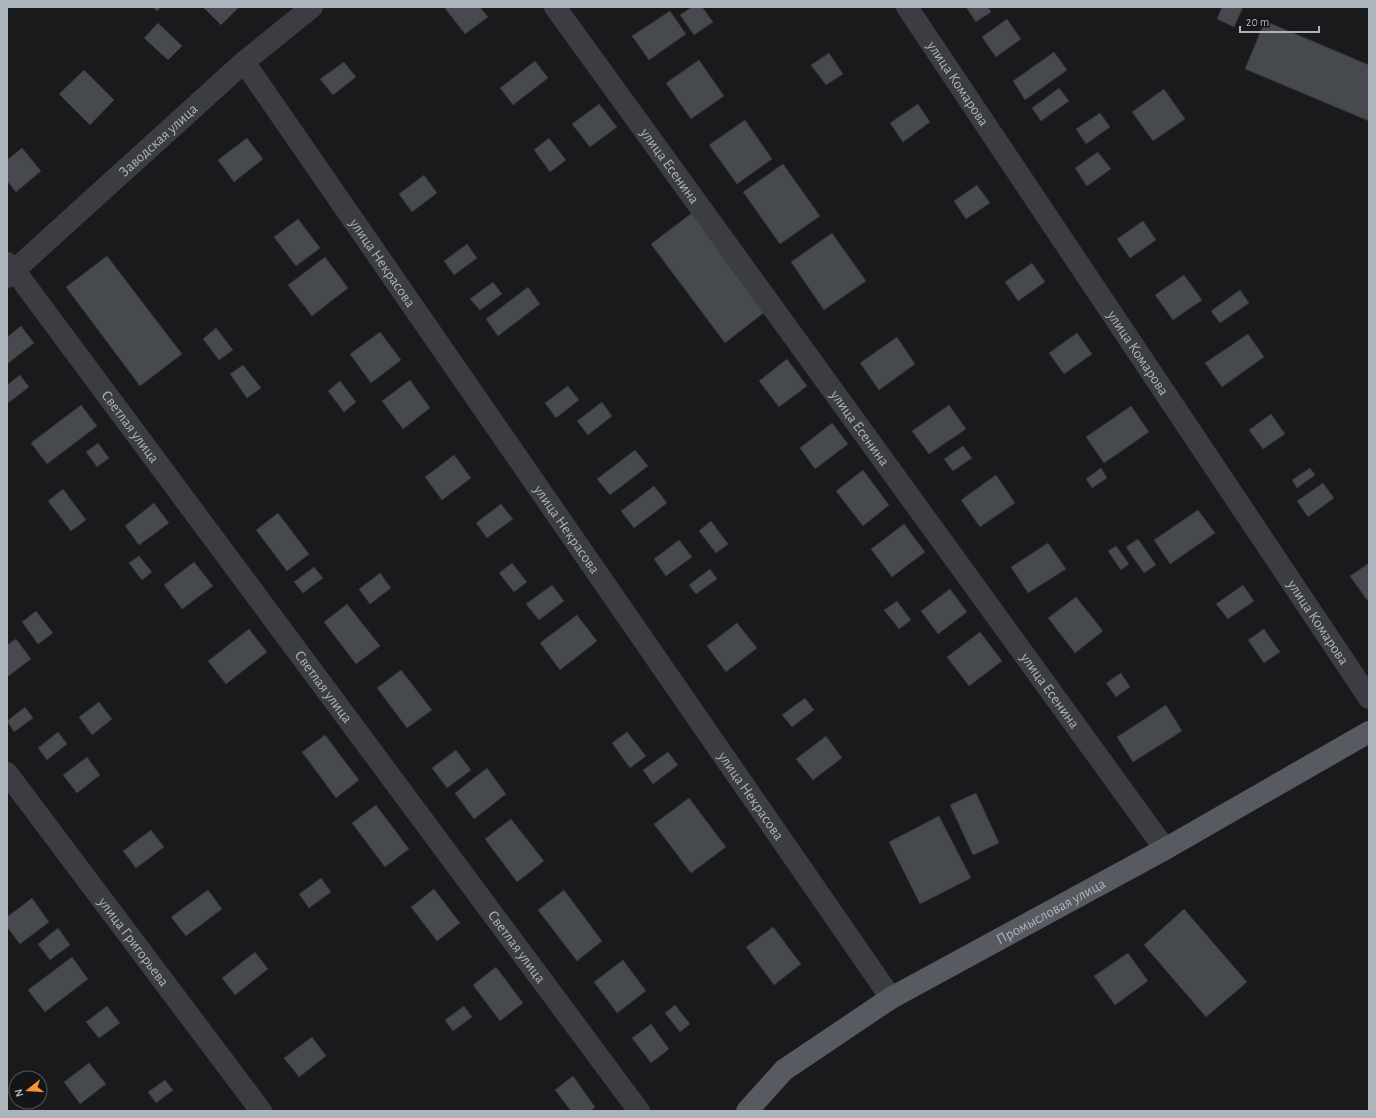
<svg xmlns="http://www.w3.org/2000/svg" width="1376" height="1118" font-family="'Alegreya Sans',sans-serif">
	<rect width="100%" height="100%" fill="#1a1a1d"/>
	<path fill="#46494d" stroke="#343539" d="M153,7H161L157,11Z
		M203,7H237L238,8L221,25Z
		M444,7H480L488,17L465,34Z
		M692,7H702L713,22L694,35L680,15Z
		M966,7H988L991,12L976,22Z
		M1222,7H1243L1234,27L1217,19Z
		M670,11L686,34L649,60L632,36Z
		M1007,19L1021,39L996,57L982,37Z
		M1265,21L1369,65V121L1245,69Z
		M158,23L182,46L168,60L144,38Z
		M1054,52L1067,70L1025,100L1013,81Z
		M829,53L843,74L826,85L811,65Z
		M699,60L724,96L691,119L666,83Z
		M535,61L548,78L513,105L500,88Z
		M344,62L356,77L333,95L320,79Z
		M84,70L114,100L90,125L59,94Z
		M1059,88L1069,101L1041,121L1032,108Z
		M1164,89L1185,119L1153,141L1132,112Z
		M599,104L617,127L590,147L572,124Z
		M918,104L930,122L903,142L890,123Z
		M1100,113L1110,127L1086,144L1076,129Z
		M745,120L772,159L737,184L709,145Z
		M247,138L263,159L234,182L218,160Z
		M549,138L566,160L550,172L534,150Z
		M22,148L41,171L16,192L7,181V160Z
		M1098,152L1111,169L1087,186L1075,168Z
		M783,164L820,216L780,244L743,192Z
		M424,175L437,193L412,212L399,194Z
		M977,185L990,203L966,219L954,201Z
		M692,213L766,311L725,343L651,244Z
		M298,219L320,248L296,266L274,237Z
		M1143,221L1156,240L1130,258L1117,239Z
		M832,233L866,281L824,310L791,262Z
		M467,244L477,258L454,275L444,261Z
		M107,256L182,354L140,386L66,287Z
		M325,257L348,288L312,316L288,285Z
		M1032,263L1045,282L1018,301L1005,282Z
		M1184,275L1202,300L1173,320L1155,295Z
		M493,282L502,294L480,310L470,299Z
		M528,287L540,304L498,336L486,319Z
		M1240,290L1249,303L1220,323L1211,311Z
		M21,326L34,343L7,364V337Z
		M216,328L233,350L219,360L203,339Z
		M380,332L401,360L371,383L350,354Z
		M1077,333L1092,354L1064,374L1049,353Z
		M1248,334L1264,357L1222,387L1205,363Z
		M897,337L915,364L879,390L860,363Z
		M787,359L807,386L779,407L759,381Z
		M243,365L261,388L247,398L230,374Z
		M20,375L29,387L8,403L7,385Z
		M410,380L430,408L403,429L382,401Z
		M340,381L356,402L344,412L328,391Z
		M568,386L579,400L556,418L545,403Z
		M602,402L612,416L588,435L577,421Z
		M81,405L97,426L47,464L31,443Z
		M949,405L966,429L929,454L912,431Z
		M1131,406L1149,432L1104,463L1086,437Z
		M1271,414L1285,434L1263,449L1249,430Z
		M832,423L848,444L815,469L800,448Z
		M98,443L109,458L97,467L86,452Z
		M963,446L972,458L953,471L944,459Z
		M635,450L648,466L610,495L597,479Z
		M454,455L471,478L442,500L425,477Z
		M1101,468L1107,478L1092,488L1086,479Z
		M1310,468L1315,475L1297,488L1292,480Z
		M863,470L889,505L863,526L836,491Z
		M996,475L1015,503L980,527L961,500Z
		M1323,483L1334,498L1308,517L1297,501Z
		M654,486L667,503L634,528L621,511Z
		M63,489L86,520L71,531L48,501Z
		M154,503L169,523L139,545L125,526Z
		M501,504L513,519L487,538L476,523Z
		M1198,510L1215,533L1170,564L1154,540Z
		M278,513L309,554L287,571L256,530Z
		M711,521L728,544L716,553L699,531Z
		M904,524L925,552L892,577L871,549Z
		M1138,539L1156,565L1144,573L1126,547Z
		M679,540L692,557L666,576L654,559Z
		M1048,543L1066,569L1028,593L1011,567Z
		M1116,546L1129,564L1121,570L1108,551Z
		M139,556L152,572L142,580L129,563Z
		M194,562L213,586L182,609L164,585Z
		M512,563L527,582L514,592L499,573Z
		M1369,563V599L1367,600L1350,576Z
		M314,567L323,578L303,593L294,582Z
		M710,569L717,579L696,594L689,585Z
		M380,573L391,588L370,604L359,589Z
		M552,585L564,601L539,620L526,604Z
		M1243,585L1254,601L1228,619L1216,604Z
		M950,589L967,612L938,634L921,611Z
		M1076,597L1103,631L1075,653L1048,618Z
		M897,601L911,620L899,629L884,610Z
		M347,604L380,646L356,664L324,622Z
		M36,611L53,633L38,644L22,622Z
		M577,615L597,641L560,670L540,643Z
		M737,623L757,648L726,672L707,646Z
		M249,629L267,652L226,684L208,661Z
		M1264,629L1280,652L1264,663L1248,640Z
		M980,632L1002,661L969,686L947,657Z
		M16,639L31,659L7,677V645Z
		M401,670L432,710L407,728L377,688Z
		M1121,673L1130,687L1116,697L1106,683Z
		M805,698L814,710L792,727L782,715Z
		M99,702L112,719L92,735L79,717Z
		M1166,705L1182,731L1133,762L1117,737Z
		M25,707L33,718L14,732L7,721Z
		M58,732L67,744L47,760L38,748Z
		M627,732L646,756L630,768L612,743Z
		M325,735L359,780L336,798L302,752Z
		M826,736L842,758L813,780L796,759Z
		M456,750L471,770L447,788L432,768Z
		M668,752L678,765L653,784L643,770Z
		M87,757L100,775L77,793L63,775Z
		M487,768L506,794L474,819L455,793Z
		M976,793L999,843L973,855L950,805Z
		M689,798L726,847L691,873L654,824Z
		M376,805L409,849L385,867L352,823Z
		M939,816L971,878L920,904L889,842Z
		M511,819L544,861L517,882L485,839Z
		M151,830L164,847L136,868L123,851Z
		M321,878L331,892L309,908L299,894Z
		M434,889L460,923L437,941L411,907Z
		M208,890L222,909L186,936L171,917Z
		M564,890L602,941L577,961L538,910Z
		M32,898L49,922L20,944L7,927V917Z
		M1184,909L1247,982L1206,1017L1144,945Z
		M773,927L801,964L774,985L746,947Z
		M58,928L70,945L50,960L38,944Z
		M255,952L268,969L235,995L222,978Z
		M1128,953L1148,981L1115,1005L1094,976Z
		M72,957L88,979L45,1012L28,990Z
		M623,960L646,991L617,1013L594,982Z
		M496,967L523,1003L500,1021L473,985Z
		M675,1005L690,1024L680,1032L665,1013Z
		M107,1006L120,1023L99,1038L86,1022Z
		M464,1006L472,1017L453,1031L445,1020Z
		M651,1024L669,1049L651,1063L632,1038Z
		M312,1037L326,1056L299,1077L284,1058Z
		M89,1063L106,1084L80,1104L64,1082Z
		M573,1076L595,1107L590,1111H571L555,1090Z
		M165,1080L173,1090L156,1103L148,1092Z"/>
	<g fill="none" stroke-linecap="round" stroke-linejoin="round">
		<g stroke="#3b3d42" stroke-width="22">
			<path id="s1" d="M555,7L1165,849"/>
			<path id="s2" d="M907,7L1369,698"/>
			<path id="s3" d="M244,62L891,998"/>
			<path id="s4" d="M7,263L15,271L639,1111"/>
			<path id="s5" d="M7,277L244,62L312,7"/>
			<path id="s6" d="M7,773L261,1111"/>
		</g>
		<path stroke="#575b61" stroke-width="22" id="s7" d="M747,1111L784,1070L891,998L1165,849L1369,732"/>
	</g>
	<g text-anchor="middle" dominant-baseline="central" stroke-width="3.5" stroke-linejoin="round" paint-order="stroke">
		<g font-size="15" fill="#acb4bc" stroke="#151518">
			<text stroke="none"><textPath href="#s2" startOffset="92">улица Комарова</textPath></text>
			<text stroke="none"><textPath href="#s5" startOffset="204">Заводская улица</textPath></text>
			<text stroke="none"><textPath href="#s1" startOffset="196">улица Есенина</textPath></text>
			<text stroke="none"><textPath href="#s3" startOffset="244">улица Некрасова</textPath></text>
			<text stroke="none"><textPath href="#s2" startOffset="416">улица Комарова</textPath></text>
			<text stroke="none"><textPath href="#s4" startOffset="205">Светлая улица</textPath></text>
			<text stroke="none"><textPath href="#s1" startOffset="520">улица Есенина</textPath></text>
			<text stroke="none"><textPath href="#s3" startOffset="568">улица Некрасова</textPath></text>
			<text stroke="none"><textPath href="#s2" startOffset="740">улица Комарова</textPath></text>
			<text stroke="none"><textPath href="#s4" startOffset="529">Светлая улица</textPath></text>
			<text stroke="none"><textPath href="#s1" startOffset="844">улица Есенина</textPath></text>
			<text stroke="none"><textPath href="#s3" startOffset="892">улица Некрасова</textPath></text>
			<text stroke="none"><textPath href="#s7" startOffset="366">Промысловая улица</textPath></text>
			<text stroke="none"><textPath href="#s6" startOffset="211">улица Григорьева</textPath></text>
			<text stroke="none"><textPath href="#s4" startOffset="853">Светлая улица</textPath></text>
		</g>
	</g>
	<rect width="1376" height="1118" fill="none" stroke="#acb4bc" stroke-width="16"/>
	<g transform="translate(28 1090) rotate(253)"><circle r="19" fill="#151518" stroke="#51555a"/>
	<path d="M0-3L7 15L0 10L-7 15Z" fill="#fa9235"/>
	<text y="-6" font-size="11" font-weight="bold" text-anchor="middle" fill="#acb4bc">N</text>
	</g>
	<path d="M1240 26v6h79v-6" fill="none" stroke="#acb4bc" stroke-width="2"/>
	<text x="1246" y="26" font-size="12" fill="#acb4bc" stroke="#151518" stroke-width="3" paint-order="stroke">20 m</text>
</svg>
